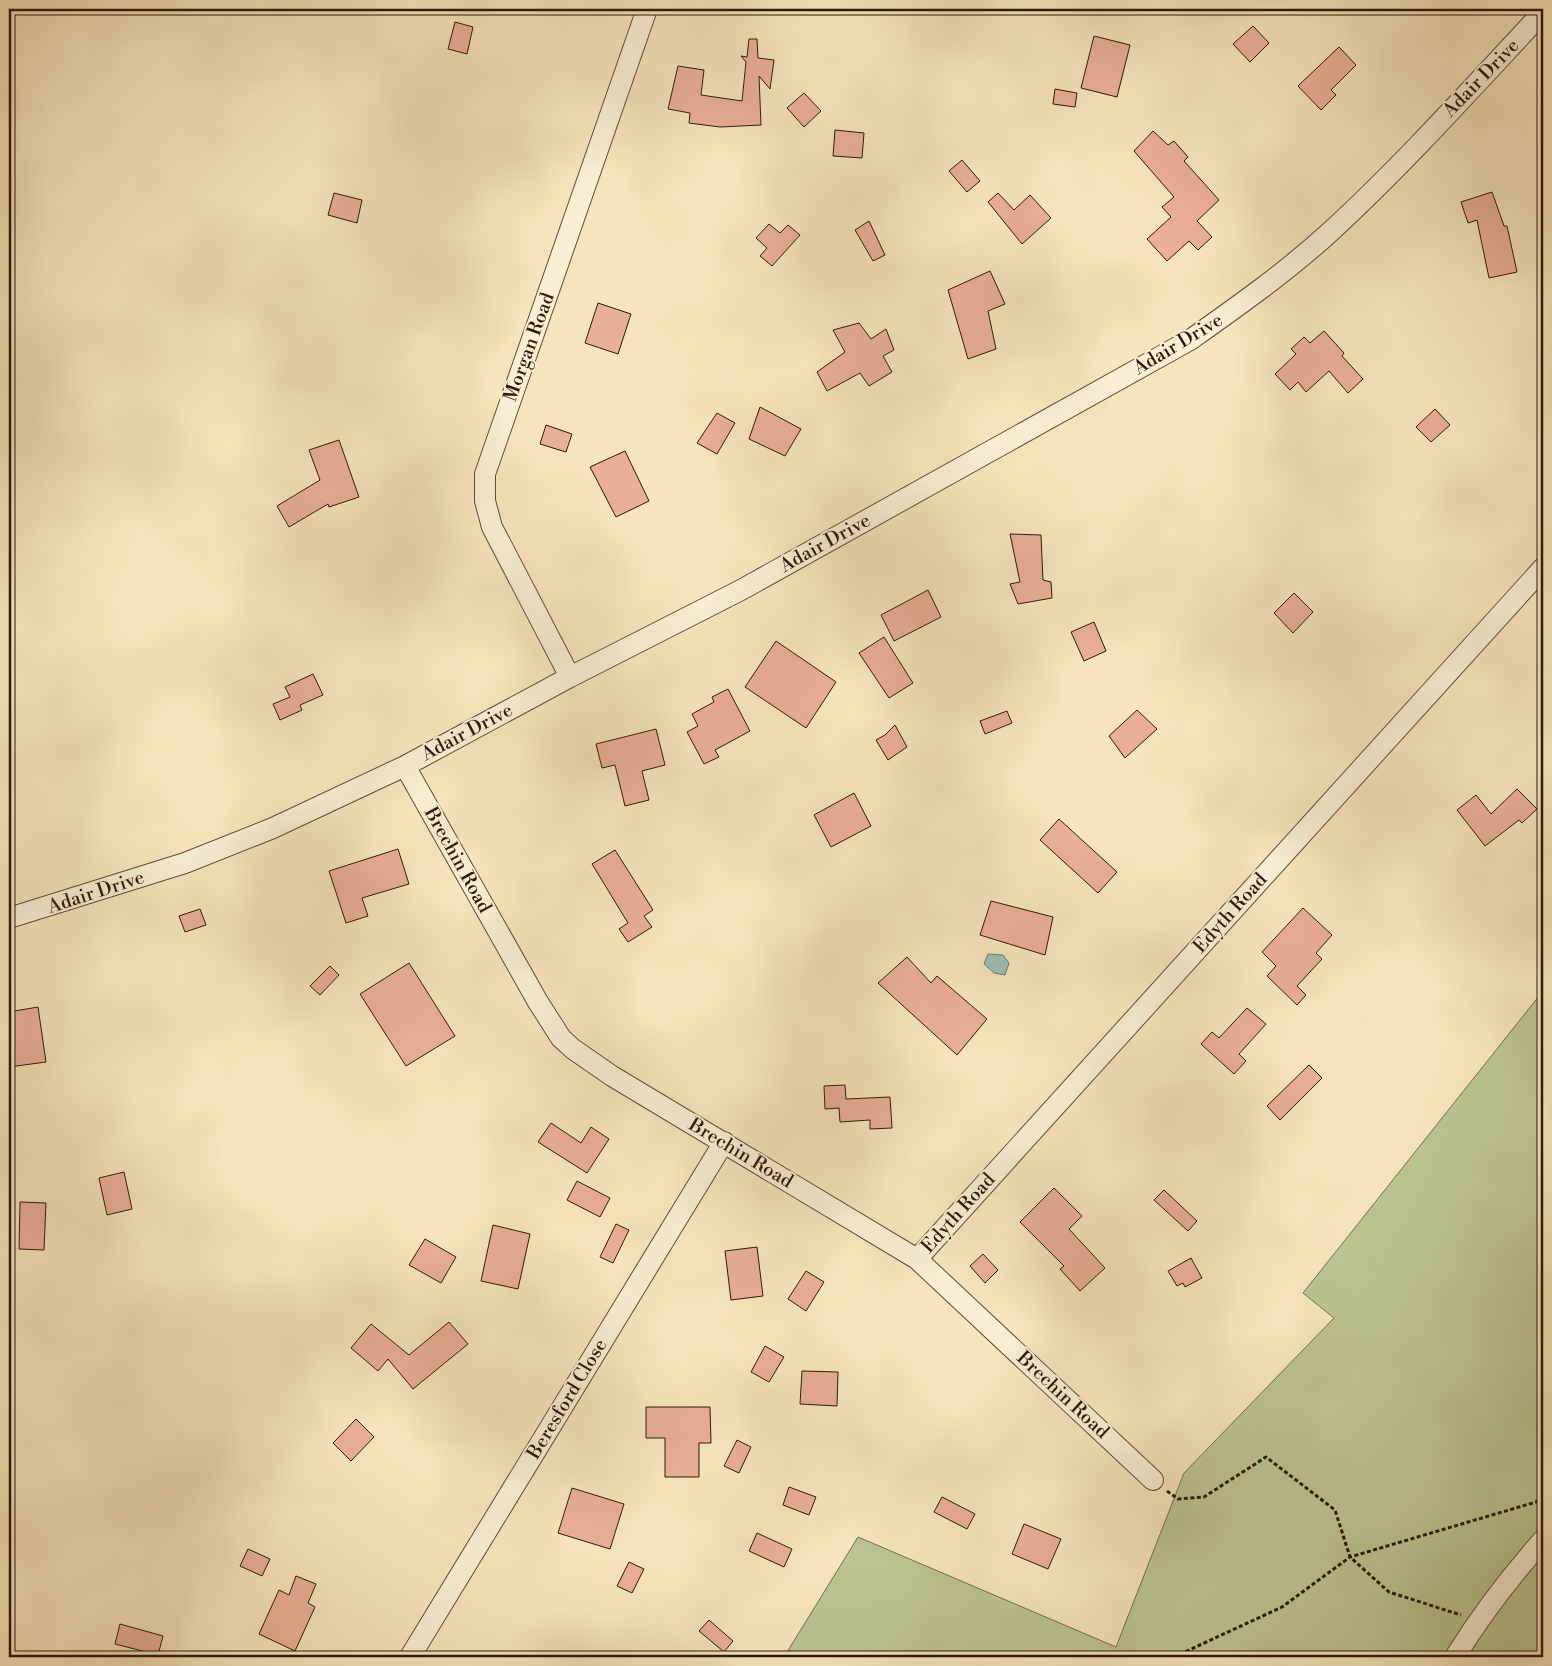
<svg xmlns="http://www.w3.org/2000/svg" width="1552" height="1666" font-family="'Libre Bodoni',serif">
	<rect width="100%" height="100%" fill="#f6e5bc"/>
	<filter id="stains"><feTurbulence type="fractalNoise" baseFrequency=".004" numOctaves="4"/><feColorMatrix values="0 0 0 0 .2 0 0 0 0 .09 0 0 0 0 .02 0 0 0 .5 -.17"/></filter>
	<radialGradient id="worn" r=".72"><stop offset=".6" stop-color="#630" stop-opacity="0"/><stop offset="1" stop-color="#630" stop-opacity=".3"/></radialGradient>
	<path fill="#bbc592" stroke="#746f4d" d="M1543,991V1657H784L858,1537L1116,1647L1184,1473L1334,1318L1303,1293Z"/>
	<path fill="#9dbeb5" stroke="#707c70" d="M988,954L1003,955L1009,963L1005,975L994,973L984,964Z"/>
	<path fill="#eaaf97" stroke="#2c1908" d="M455,22L473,27L467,54L448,49Z
		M1253,26L1269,43L1250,62L1233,44Z
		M1094,36L1130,45L1117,97L1081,88Z
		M749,39H757L758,58L774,60L770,89L759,76L761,125L720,127L689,123L690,113L668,109L678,66L704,70L701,95L742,101L746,62L741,56L747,57Z
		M1339,47L1356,65L1331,90L1336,95L1321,110L1298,86Z
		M1055,89L1077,93L1075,107L1053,104Z
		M804,93L821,111L804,127L787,108Z
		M835,130L864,133L862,158L833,156Z
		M1153,131L1168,145L1174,141L1188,157L1184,161L1219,200L1197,221L1212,237L1198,250L1189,241L1167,261L1147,239L1171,217L1162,207L1174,197L1134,151Z
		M962,160L980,181L967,192L949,171Z
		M1492,192L1504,226H1507L1517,272L1489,278L1477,220L1468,223L1461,202Z
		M334,193L362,200L357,223L328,215Z
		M998,193L1014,210L1030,195L1051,218L1022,244L988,202Z
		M869,221L885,255L873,261L855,230Z
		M769,224L780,233L788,225L800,235L772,266L760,256L767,248L756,238Z
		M990,271L1005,304L988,311L996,349L968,359L948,290Z
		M598,303L631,314L618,354L585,343Z
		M859,323L871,339L886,329L894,350L883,356L892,372L869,386L860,373L827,391L817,372L845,352L833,330Z
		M1324,331L1344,353L1342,356L1363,379L1348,393L1329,371L1306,392L1298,382L1290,390L1275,374L1296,354L1291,349L1304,337L1310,343Z
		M760,407L801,429L785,456L749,439Z
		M1435,409L1450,425L1431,442L1416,427Z
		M717,413L735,423L717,454L697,443Z
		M546,425L572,434L566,452L540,444Z
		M339,440L359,497L329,507L328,504L289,527L277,506L320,480L309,450Z
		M625,451L649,501L616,517L590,467Z
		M1010,534L1041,535L1043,580L1051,582L1052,598L1018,604L1010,584L1020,582Z
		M928,590L941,617L894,641L881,615Z
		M1294,593L1313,612L1293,633L1274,613Z
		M1094,622L1106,651L1084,661L1071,632Z
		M884,637L913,683L889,698L859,653Z
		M776,641L836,682L806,728L745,687Z
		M313,674L323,695L300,705L302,710L280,720L273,704L290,697L285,687Z
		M728,689L750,731L715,750L719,757L704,764L687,732L698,726L692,714L714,702L712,697Z
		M1137,710L1157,729L1125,758L1109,736Z
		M1007,711L1012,723L985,734L980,721Z
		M895,725L907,747L888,760L876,740L885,735Z
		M656,729L665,765L642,771L649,800L625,806L615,765L602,768L596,744Z
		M1517,789L1537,809L1522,823L1519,820L1485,846L1457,810L1476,795L1491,814Z
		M854,793L871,826L831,847L814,815Z
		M1059,819L1117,872L1098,893L1040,840Z
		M398,849L409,884L362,898L368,916L346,923L329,871Z
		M615,850L653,910L644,916L652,927L628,942L619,929L628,923L592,864Z
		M991,901L1053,917L1045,955L980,935Z
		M1303,908L1332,935L1316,953L1322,959L1297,986L1306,995L1297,1005L1267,976L1276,966L1262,952Z
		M200,909L206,925L185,932L179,916Z
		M907,957L931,983L937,976L987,1019L957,1055L878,983Z
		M409,963L455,1036L406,1066L360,994Z
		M330,966L339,975L320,995L310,986Z
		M38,1007L46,1062L9,1067V1012Z
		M1247,1008L1266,1024L1239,1054L1246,1061L1234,1074L1201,1044L1212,1032L1219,1038Z
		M1309,1065L1322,1078L1280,1120L1267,1106Z
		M845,1085L846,1099L890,1097L892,1128L870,1129V1120L840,1122L839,1108L825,1109L824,1086Z
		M551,1123L581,1143L591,1127L609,1139L587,1173L538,1142Z
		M124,1172L132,1209L107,1215L99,1178Z
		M577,1181L610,1198L600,1217L567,1200Z
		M1054,1188L1082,1216L1069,1229L1105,1268L1080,1291L1060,1269L1064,1266L1020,1222Z
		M1164,1190L1197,1221L1188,1231L1154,1200Z
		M20,1202L46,1203L44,1250L19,1249Z
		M616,1224L629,1230L613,1263L600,1257Z
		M493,1225L530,1234L518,1289L481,1281Z
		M425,1239L456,1257L441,1283L409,1265Z
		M757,1247L763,1296L731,1300L725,1251Z
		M983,1254L998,1270L985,1283L970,1266Z
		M1191,1258L1202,1278L1185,1287L1183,1283L1177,1286L1168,1271Z
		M806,1271L824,1282L806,1311L788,1299Z
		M449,1322L468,1344L413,1389L388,1359L378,1371L351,1348L371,1324L409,1355Z
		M765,1346L784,1357L769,1382L751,1372Z
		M802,1371L838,1372L837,1406L800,1404Z
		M646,1407H710L711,1443H699V1477H665V1438H646Z
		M356,1419L374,1437L351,1461L333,1443Z
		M737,1440L751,1447L739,1473L724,1466Z
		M789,1487L816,1497L809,1515L783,1505Z
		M572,1488L624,1504L610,1549L558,1533Z
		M942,1497L975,1514L967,1529L934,1512Z
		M1024,1524L1061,1539L1048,1569L1012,1554Z
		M757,1533L792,1549L784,1567L749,1551Z
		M248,1549L270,1559L262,1576L240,1566Z
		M629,1562L644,1569L632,1593L617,1586Z
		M296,1576L316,1584L308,1603L315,1607L295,1651L259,1634L279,1590L289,1595Z
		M709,1620L733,1641L724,1652L699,1631Z
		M120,1624L163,1636L158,1655L115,1644Z"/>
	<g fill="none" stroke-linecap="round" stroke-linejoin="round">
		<defs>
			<path id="street" d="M570,677L492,527L485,501V474L647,9
				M405,766L538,1002L561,1038L573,1049L612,1076L917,1259L1153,1480
				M9,918L185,863L273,828L405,766L570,677L741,590L1190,340C1238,306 1285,273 1329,233C1404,164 1473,87 1543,12
				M917,1259L1543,568
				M410,1657L724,1142
				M1455,1657C1481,1615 1510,1577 1543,1540"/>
		</defs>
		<use href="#street" stroke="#5e4c35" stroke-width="22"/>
		<path stroke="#2c1908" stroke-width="3" stroke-dasharray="4 2.5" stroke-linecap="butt" d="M1167,1491L1178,1499L1204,1497L1266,1457L1335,1510L1350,1557L1389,1592L1461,1615
			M1174,1657L1282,1607L1350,1557L1536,1502L1543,1497"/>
		<use href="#street" stroke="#f9eed3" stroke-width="20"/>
	</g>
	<g text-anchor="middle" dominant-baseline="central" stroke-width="4" stroke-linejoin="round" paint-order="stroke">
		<g font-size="19" fill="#2c1908" stroke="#f9eed3">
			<text transform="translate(1481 78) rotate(-46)">Adair Drive</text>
			<text transform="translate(1178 344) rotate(-31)">Adair Drive</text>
			<text transform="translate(529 347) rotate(-70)">Morgan Road</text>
			<text transform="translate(825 543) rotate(-29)">Adair Drive</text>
			<text transform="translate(467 732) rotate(-28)">Adair Drive</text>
			<text transform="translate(458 860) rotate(61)">Brechin Road</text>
			<text transform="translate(96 892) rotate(-18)">Adair Drive</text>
			<text transform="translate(1230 913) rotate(-48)">Edyth Road</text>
			<text transform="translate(741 1153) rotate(31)">Brechin Road</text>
			<text transform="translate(958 1213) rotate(-48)">Edyth Road</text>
			<text transform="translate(1063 1395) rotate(43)">Brechin Road</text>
			<text transform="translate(567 1399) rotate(-59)">Beresford Close</text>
		</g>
	</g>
	<rect width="1552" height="1666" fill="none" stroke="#f6e5bc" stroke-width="30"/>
	<rect x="10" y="10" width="1532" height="1646" fill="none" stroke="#2c1908" stroke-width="2.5"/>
	<rect x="15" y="15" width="1522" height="1636" fill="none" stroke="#2c1908"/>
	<rect width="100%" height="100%" filter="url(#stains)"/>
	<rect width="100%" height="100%" fill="url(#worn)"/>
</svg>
